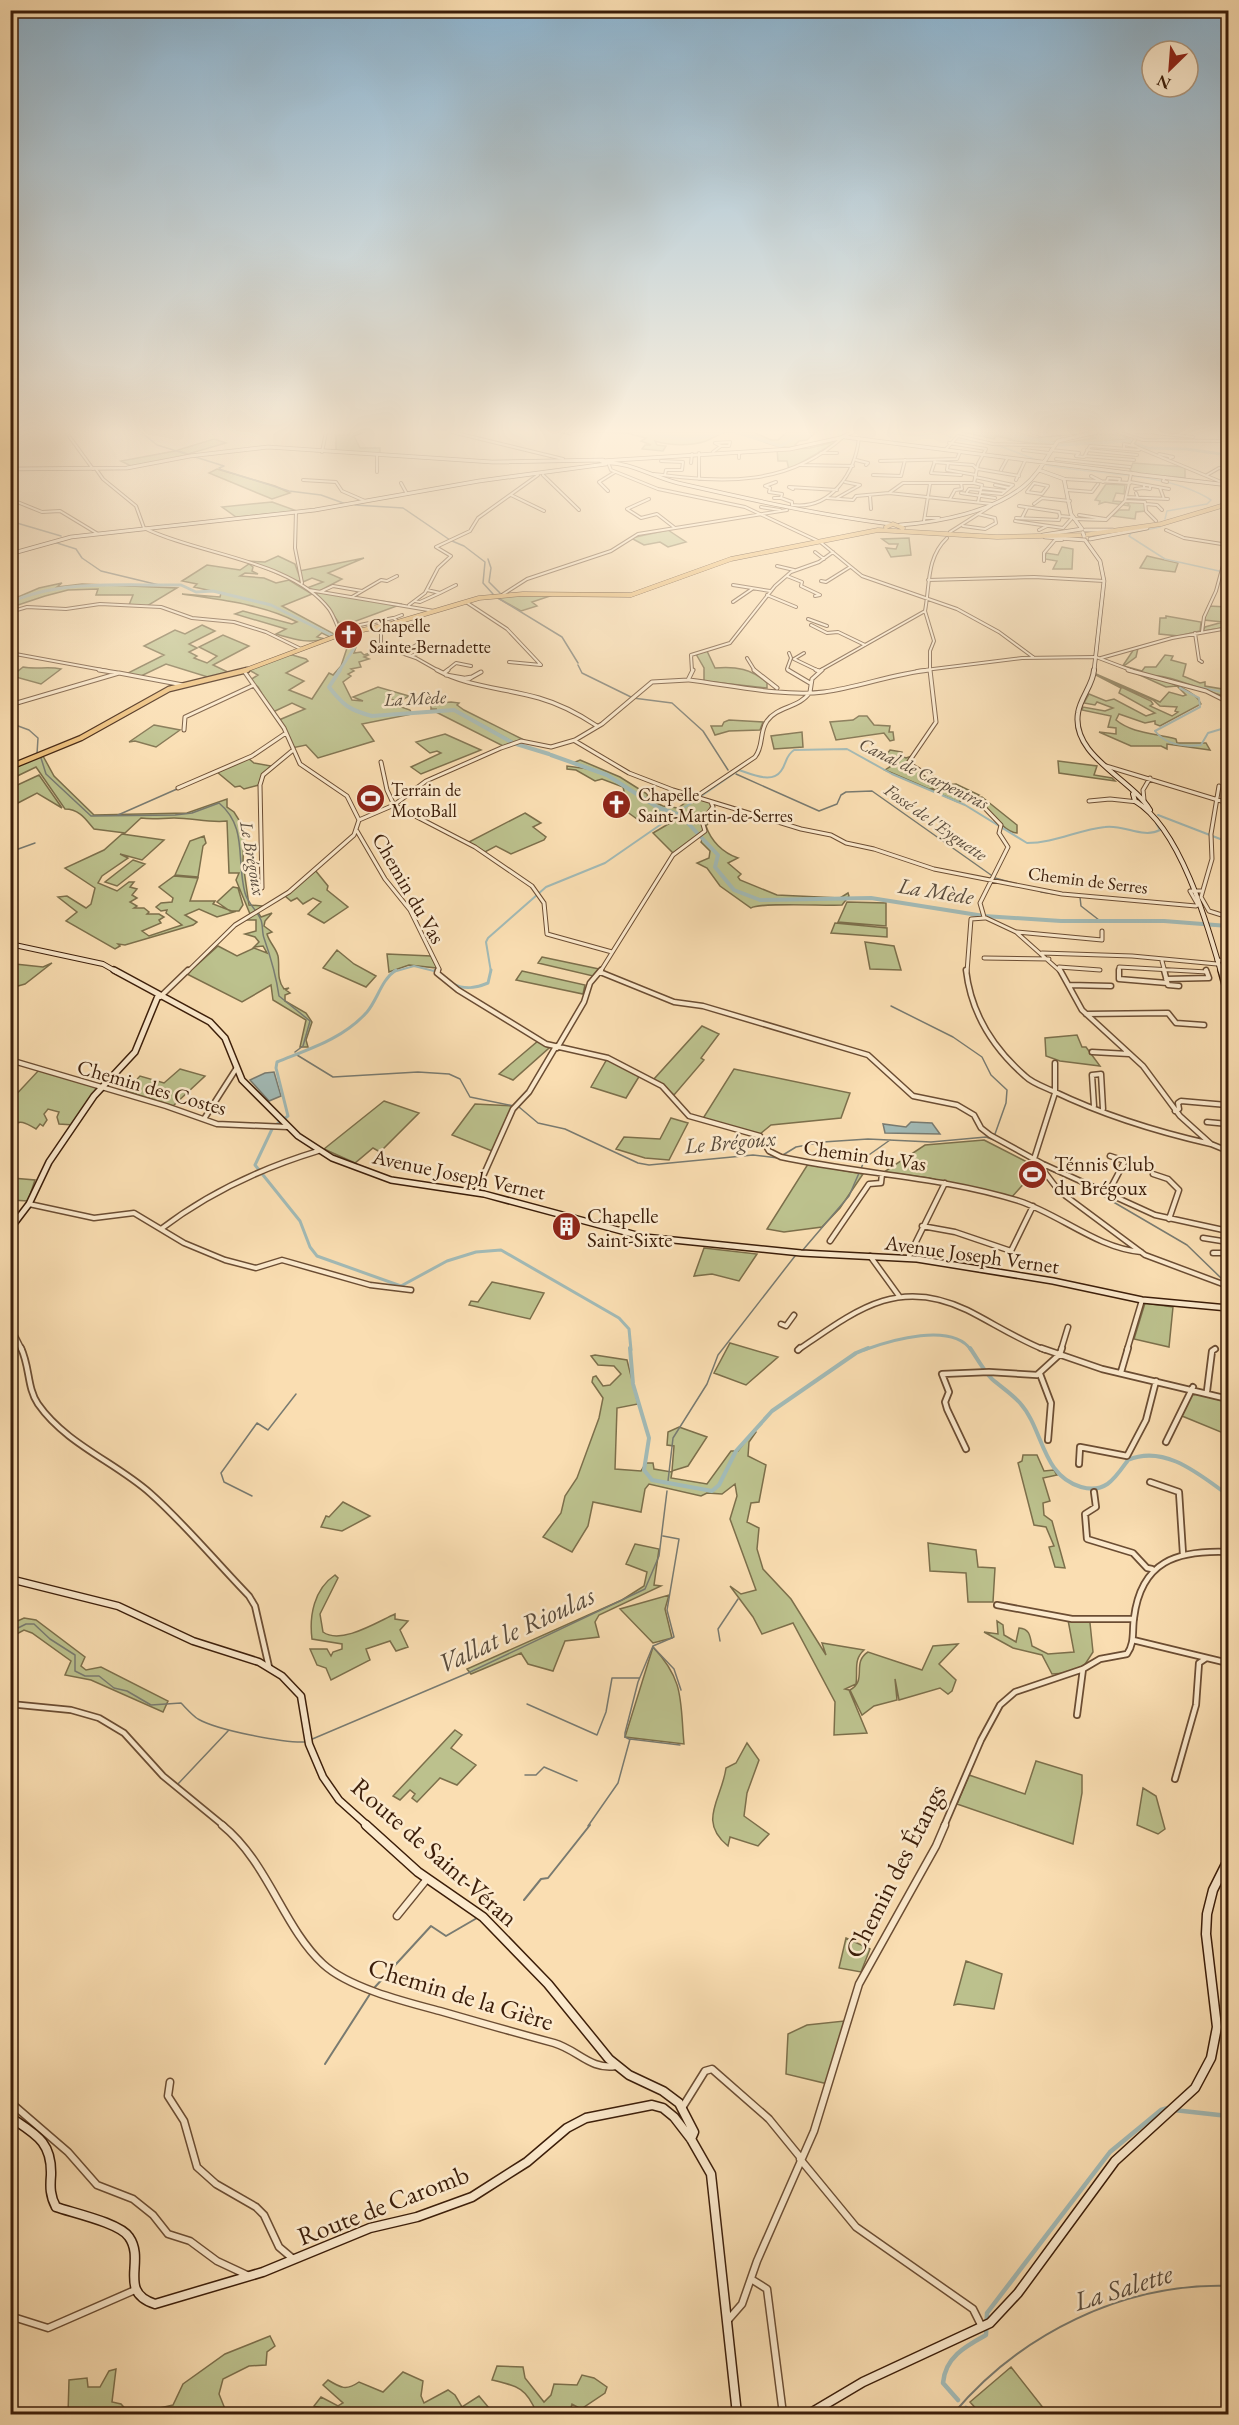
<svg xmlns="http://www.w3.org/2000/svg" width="1239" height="2425" font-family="'EB Garamond',serif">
	<rect width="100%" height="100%" fill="#fadeb2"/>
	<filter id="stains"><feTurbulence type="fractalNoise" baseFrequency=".00333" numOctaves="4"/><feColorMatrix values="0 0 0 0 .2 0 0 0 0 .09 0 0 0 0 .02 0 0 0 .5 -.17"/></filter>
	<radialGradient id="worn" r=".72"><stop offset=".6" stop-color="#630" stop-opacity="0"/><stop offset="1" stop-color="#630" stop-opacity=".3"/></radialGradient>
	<path fill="#bcc18d" stroke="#7c6f4b" stroke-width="1.5" d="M351,432H365L354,436L360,448H380V454L336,452V435H349Z
		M558,432H753L771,440H778L787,432H816L807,440L799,441L795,445L799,447C766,451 754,431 728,432C719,433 714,438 706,441C692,446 670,446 655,441L657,445L666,446L663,451L642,449L645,445H651L641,441L646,438L626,433L573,432L570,435Z
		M962,432H1016L1037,438L1059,435L1062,439L1053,442L1056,444L1096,438L1088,436C1100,433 1119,433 1129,439L1052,446L1009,440L1011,439L996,436L994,439Z
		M214,439L226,443L188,454L178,451L188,455L133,467L121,461L175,451Z
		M838,441L789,470L787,461H778L777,450L810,448Z
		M1133,463L1185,467V478L1134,473L1130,470Z
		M217,469L275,486L290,493L272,499L209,473Z
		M1106,484L1125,485L1124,494L1116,493L1113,501L1126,502L1129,505L1128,502H1145L1146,511L1136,512L1135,519L1112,516L1119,510H1129L1130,506L1105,502L1099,504L1100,501L1095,500Z
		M272,502L297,511L236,517L222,507Z
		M668,530L686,542L668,547L660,542L644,545L631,538Z
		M909,538L911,555L891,557L886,548L896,549L898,544H889L882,539Z
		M1062,547L1073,549L1072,569H1053L1057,561L1045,559L1046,553L1058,555Z
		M278,556L295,564L301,581H295L246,561L265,562Z
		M1147,556L1178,563L1175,572L1140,568Z
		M364,558L328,573L342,579L317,592L402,604L348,624L344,621L339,623L327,606L310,591H317L307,588L323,582L312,578L303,582L299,571Z
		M249,564L253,567L252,571L258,574L245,573L240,576L264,578L276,583L289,580L312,594L282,606L336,635L330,637L322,633L317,637L325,639C307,644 294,639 276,634L286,629L235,614L243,611L292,624L297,622C262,604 221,600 182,594L220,597L221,593L194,587L197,584L182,581L207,565L240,570Z
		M62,583L57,587L82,584L177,588L147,606L129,605L133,595H96L98,589L68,590L45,596L15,606L16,609L11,611V600L39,588Z
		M520,595H553L532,602L537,606L521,611L496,597Z
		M1208,606L1228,607V627L1203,631L1205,627L1223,622L1204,620Z
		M1166,616L1201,622L1200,631L1179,636L1159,634L1160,618H1166Z
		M202,625L215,631L189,644L197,648L189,652L197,656L194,658L207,663L217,656L199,647L223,635L249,646L213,665L232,674L211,678L166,664L141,676L126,674L164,655L144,646L175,630L185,634Z
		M345,636L358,641L353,642L356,647L354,653L361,652L364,655L383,648L364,657L369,659L359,662L361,667L351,669L354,671L348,674L351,676L343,682L352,700L363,701L353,697L378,687L409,696L399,702L391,699L387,702L410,710L412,714L362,724L374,741L318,758L306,745L292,748L279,720L305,709L292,703L273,712L258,687L250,680L258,675L249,670L289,654L306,659L308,661L286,673L304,681L289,690L312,699L329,673L333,675L341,666L347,648L341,643L342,641L333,638Z
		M1138,648L1136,657L1124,666L1142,671L1145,667H1156L1165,655L1173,656L1171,660L1186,664L1183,676L1200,683L1205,682V686L1228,690V697C1208,693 1167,673 1151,676C1165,681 1196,690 1201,704L1160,726L1155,724V721L1145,723L1119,714L1116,720C1133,734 1156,733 1176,739L1177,743H1206L1210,750L1167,744V749L1161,746H1131L1099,732L1116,734V728L1108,727L1111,716L1082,710L1083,707L1105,711L1113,708L1097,702L1095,705L1084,703L1089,694L1106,701L1114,699L1146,716L1155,713L1119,693L1121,688L1096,675L1151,701L1153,704L1150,706L1172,716L1178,712L1175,711L1177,707L1160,706L1153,700L1096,674L1160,702L1169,692L1183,696L1186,695L1177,686L1166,687L1122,667L1134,649Z
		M707,651L715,668C736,666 752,669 767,683V688L704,681V668L696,654Z
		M23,667C36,670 47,666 61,669L41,684L12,676Z
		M451,702L459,703L457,705L464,710L524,740L513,742L453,709L513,743L503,746L432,710L437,709H431V704Z
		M859,716H867L874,725L890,726L889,732H893L894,740L890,741L884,733L836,740L830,722L853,720Z
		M729,720L763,722L760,730L729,731L715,735L711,726H722L724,722Z
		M154,725L180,730L156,747L135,741L129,742Z
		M802,732L803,747L774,749L771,736Z
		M445,734L481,750L421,774L411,767L441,753L437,751L430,753L416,742Z
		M890,750L902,752L901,756L906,758L912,756L907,763L945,785L956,784L979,795L975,797L946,786L973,798L958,802L931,790L940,788L929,789L885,770L891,766L884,758Z
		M43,756L54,776L94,815L187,813L227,799V807L234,812L244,828L243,863L249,905L263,906L257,911L261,917L272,913L265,921L264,926L272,932L267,934C269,942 276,948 278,956C280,967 276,979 284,989L289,988L286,990L290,993L285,995V1001L306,1013L312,1022L306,1040L308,1047H300L306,1020L273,1000L271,985L242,1002L187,974L218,946L237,956L254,948L267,953L263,946L254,947L259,942L255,937L245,934L256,931V920H246L236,925L250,914L236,880L239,873H229L227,821C209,823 193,818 174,818C163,818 153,820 141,818L125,833L94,829C88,823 81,809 65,809L36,767L11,779L10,768Z
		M248,758L254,763L271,766L259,785L244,789L240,786L235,787L217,772Z
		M580,760L620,777L647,794L648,799L663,806L678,808L693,797L711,803L710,811H712L708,818L712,819L706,826C711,841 723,853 738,858L728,863L741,874L738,877L740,880L777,895L840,898L848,893L849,896L842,905C826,906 760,902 751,908L720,886L707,868L697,863L709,858L710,851L701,842L703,838L698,835L673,853L653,833L677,819L659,813L637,819L619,806L622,803L617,801L624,791L623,787L602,779L595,781L576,770L567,769V766L589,769L573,763Z
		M1058,761L1097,766L1094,775L1112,778L1115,781L1059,773Z
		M39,775L62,808L37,793L16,804L11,800V788Z
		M982,797L1017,825V833C1004,833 989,809 977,798Z
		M525,813L541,823L533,827L546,837L544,840L511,854L496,846L485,852L467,843Z
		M122,834L164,840L142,860L120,854L128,858L102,876L98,883L117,891L129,882H134L130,887L137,889L132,895L137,898L130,902L137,906L134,908H144L149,912L147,914H159L164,917L159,920L161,923L142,931L149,936L182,925L166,913L167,910L161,911L156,907L161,903L172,902L173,898L159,887L174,876L198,878L190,901H215L213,904L234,912L217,917L199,909L185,915L197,922L193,925L125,945L118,944L120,946L115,949L66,921L77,912L58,897L67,896L86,908L91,904L95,888L65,868L104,850Z
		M204,836L206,843L203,846L198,877L175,875L190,841Z
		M133,860L145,864L117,886L105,882Z
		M315,870L328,886L327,890L348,907L324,923L308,914L321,902L313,898L303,904L297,898L291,901L285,896Z
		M233,887L238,888L243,905L239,911H230L217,902Z
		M847,902L886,903V926L838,922Z
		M835,923L887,928V937L831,933Z
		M865,942L894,946L901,970L870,969Z
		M337,950L354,964L376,976L366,987L323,968Z
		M11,953V960L15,964L43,967L52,963L25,984L11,988Z
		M387,954L431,956L437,968L409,965L389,972Z
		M542,957L599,969L593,976L538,963Z
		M522,971L585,985L583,994L516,980Z
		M702,1026L719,1034L701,1058L704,1060L674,1095L654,1079Z
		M1077,1035L1082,1047H1086L1100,1066L1060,1061L1046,1056L1045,1038Z
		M538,1041L549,1048L513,1080L499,1074Z
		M607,1059L640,1075L626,1098L591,1087Z
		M180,1069L205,1076L173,1106L126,1091L140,1076L164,1083Z
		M734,1069L850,1093L841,1118L771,1125L760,1134L702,1120Z
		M39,1070L100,1087L74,1125L59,1124L57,1117L59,1112L48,1109L44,1114L47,1120L43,1126L40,1124L36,1129C26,1123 20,1119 11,1126V1100Z
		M384,1101L419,1113L380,1152L373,1148L355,1163L324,1149Z
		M475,1104L513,1106L492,1151L452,1135Z
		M671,1118L688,1123L669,1160L645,1158L616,1149L624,1137L660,1139Z
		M984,1140L1027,1162L1047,1179L1037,1184L1028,1179L1011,1198L929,1178L884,1172L925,1145Z
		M808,1164L863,1174L840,1208L822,1227L784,1232L767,1229Z
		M12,1178L35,1180L28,1201L11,1200Z
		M704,1248L757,1254L739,1281L712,1274L694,1276Z
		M492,1282L544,1293L530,1319L469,1305L471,1301L478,1302Z
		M1145,1303L1173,1307L1169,1347L1134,1339Z
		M730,1343L778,1357L746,1385L714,1373Z
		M595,1355L627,1360L638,1404L617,1408L615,1469L641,1471L646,1463H653L654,1469L672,1472L671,1478L707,1484L731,1451H738L754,1430L756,1432L749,1442L748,1456L766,1465L759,1502L751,1503L747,1522L759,1528L757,1549L763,1569L791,1599L826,1655L822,1643L864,1650C853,1660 858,1671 856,1684L845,1689L849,1690L867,1733L834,1735L835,1702L793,1623L762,1634L753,1617L730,1586L741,1594L756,1590L730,1519L737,1496L735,1484L722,1494L707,1493L701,1496L649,1484L645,1489L641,1512L593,1502L588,1526L572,1552L543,1537L561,1513L565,1496L577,1478L599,1418L603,1398L592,1382L593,1377L596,1376L603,1386L610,1385L621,1374L614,1366L598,1365L591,1356Z
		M1192,1393L1228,1402V1435L1182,1416Z
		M679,1427L707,1437L688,1466L672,1471L674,1446L667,1445L668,1432Z
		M1023,1455H1037L1044,1471L1054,1470L1057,1475L1043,1478L1050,1501L1043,1503L1044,1515L1052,1521L1065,1568L1055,1567L1049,1547L1054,1546L1046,1527L1034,1525L1018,1463L1022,1461Z
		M343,1502L370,1516L342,1531L321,1527L326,1516L329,1517Z
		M928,1543L976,1550L978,1567L995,1568L993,1602H968L966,1573L930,1571Z
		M635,1544L659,1549L654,1585L661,1586L599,1615L595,1622L599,1637L565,1641L553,1671L528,1664L521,1653L471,1674L467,1669L622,1600L644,1586L647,1572L626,1564Z
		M335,1575L338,1578L320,1614L323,1632C341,1645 377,1622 395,1614V1619L408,1621L400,1630L408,1647L396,1651L390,1641L366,1649L370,1660L331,1680L326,1668L317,1665L310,1649H327L331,1656L333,1652L342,1649V1644L312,1639C309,1616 314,1589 335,1575Z
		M669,1595L665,1609L672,1638L653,1643L620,1609Z
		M24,1618L36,1620L85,1657L81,1666L86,1670L101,1667L168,1701L163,1712L91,1680L65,1675L71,1661L32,1633L24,1630L11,1637V1624Z
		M1068,1620L1088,1621L1090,1623L1093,1652L1080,1672L1052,1674L1042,1655L1013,1648L984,1632L998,1634L997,1621L1003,1625L1004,1635L1016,1642L1019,1628C1030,1629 1030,1636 1032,1646L1048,1654L1074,1652Z
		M958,1644L939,1664L956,1680L952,1691L948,1694L940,1688L899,1700L895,1679L897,1700L874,1706L862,1715L850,1690C868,1680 851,1663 868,1652L922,1670L933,1646Z
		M653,1647C685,1681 680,1701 684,1744L625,1737Z
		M455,1730L462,1735L451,1748L476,1765L457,1785L440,1778L417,1802L412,1798L415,1794L410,1790L400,1800L393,1796Z
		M747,1743L759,1760L747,1793L744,1816L769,1834L758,1846L730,1837L728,1846C697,1821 722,1799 726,1768L736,1763Z
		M1036,1761L1082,1775V1793L1073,1844L957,1804L969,1775L1025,1794Z
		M1143,1788L1156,1796L1165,1829L1158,1834L1137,1825Z
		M846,1938L870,1949L861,1972L839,1968Z
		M966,1961L1002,1974L994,2009L958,2004L954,2005Z
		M844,2021L828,2084L786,2074L788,2034L807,2025Z
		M270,2336L275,2346L267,2352L266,2365L249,2366L223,2379L219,2394L227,2414H133L173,2405L183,2384L225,2354Z
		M497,2366L523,2367L525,2378L544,2402L551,2395L554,2384L577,2385L582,2375L594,2378L607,2387L605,2393L581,2409L572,2404L569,2414H537C527,2388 518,2386 492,2380Z
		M1011,2367L1048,2414H981L970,2402Z
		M116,2369L112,2402L121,2404L130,2414H68L69,2380L87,2378L88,2387H100L109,2371Z
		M403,2372L423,2381L421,2396L424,2403L448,2390L455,2395L462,2407L479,2396L494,2414H332L327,2409L314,2406L321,2397L338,2406L343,2403L323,2385L328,2380C341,2388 346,2391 359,2382L383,2392Z"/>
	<path fill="#a2bab6" stroke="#797b71" stroke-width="1.5" d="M274,1072L281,1096L269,1101L250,1080L265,1073Z
		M911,1122L932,1123L940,1134L885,1133L883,1124L906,1127Z"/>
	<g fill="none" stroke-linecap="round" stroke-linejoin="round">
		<path stroke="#797b71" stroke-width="1.5" d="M141,432L157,445L190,455
			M192,456L224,466L219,468L222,470L289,491L321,495L346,504
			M355,505L403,508L450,540
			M10,521L61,536
			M452,541L464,546L485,562L483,583L493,594
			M54,542L76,549L82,558L101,571L159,585
			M488,559L491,568L489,582L500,593
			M498,598L562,637L578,663
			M578,665L582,673L633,698L672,703L703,731L728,770
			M10,723L29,730L38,738L37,754
			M41,758L46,774L91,816L175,815L192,813L219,803C248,827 236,860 245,893C248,904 257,910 261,920C263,925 262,933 264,938C271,958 276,975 279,996L310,1021L303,1046L295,1052
			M736,774L819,811L837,804L841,795L846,792L872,791L991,875
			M118,815L177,789
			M10,852L35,843
			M995,878L1013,883
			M1041,892L1055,894
			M1080,897L1081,906L1099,920
			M891,1006L953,1037L982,1057L991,1075L1007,1090L1006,1103L995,1134
			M297,1055L333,1077L418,1072L449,1074L460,1079L470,1097L519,1107L538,1123L565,1129L638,1163L649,1165L753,1155L778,1158L796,1147L823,1142L868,1139L931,1142L986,1137L997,1141
			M1001,1143L1041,1166
			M1045,1168L1082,1184
			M1086,1186L1187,1245L1221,1278L1228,1281
			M802,1251L849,1196L866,1157L890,1140
			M668,1481L673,1438L707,1384L718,1355L795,1256
			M252,1496L224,1482L221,1473L257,1423L268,1430L296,1394
			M10,1632L26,1624H34L50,1639L75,1655V1671L85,1676H99L114,1688L127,1691L151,1705L181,1703C186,1708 192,1715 198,1719C217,1730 283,1743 305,1742
			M720,1641L718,1629L738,1599
			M653,1647L674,1669L681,1690
			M527,1704L597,1735L606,1712L612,1678H639
			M629,1739L625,1737V1733L638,1682L653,1646L674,1637L667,1610L679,1539L663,1536
			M310,1740L468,1673L645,1589L659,1556L667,1491
			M525,1775H536L544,1767L577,1781
			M177,1785L228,1731
			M588,1826L618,1783L630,1739L680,1745"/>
		<path stroke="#797b71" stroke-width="2" d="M524,1900L541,1879L548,1878L590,1825
			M375,1987L431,1926L446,1936L477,1918
			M325,2064L370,1994
			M953,2414C1020,2334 1123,2283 1228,2286"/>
		<path stroke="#a2bab6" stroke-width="1.5" d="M939,432L958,440L1000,446L1039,461
			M1046,465C1096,475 1168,472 1211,500L1207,504L1167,511L1165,519
			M1160,527L1131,533L1129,536L1165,559L1228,573"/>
		<path stroke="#a2bab6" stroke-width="2" d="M1228,693L1182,684L1180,688L1199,698L1200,707L1155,731C1166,745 1184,747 1201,745L1208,733L1228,727
			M678,812L739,770C751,774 772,784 781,771C787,763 785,756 794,750L847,749L892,774L965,805L1027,843C1054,843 1078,830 1105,827C1123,824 1143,839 1160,830L1156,823
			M1158,815L1228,842
			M393,972L414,966L438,972
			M491,972L486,942L488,938L546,887L605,863L673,816"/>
		<path stroke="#a2bab6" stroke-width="3" d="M396,970C381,980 378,999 367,1012C343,1039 309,1049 277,1062L276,1068L288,1116L273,1127L255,1165L300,1221L310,1247L317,1256L401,1286L447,1261L476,1252L501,1250L619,1318L629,1329L631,1350
			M435,970L439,972
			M453,984C465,990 476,988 488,983L491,970
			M864,1350C891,1340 952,1322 971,1350"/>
		<path stroke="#a2bab6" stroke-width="4" d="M630,1348L633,1384L649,1438L644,1470L652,1480L712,1491L719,1485L736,1451L772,1411L856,1353L868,1348
			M970,1348C977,1358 983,1370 992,1379C1001,1387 1012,1394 1020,1403C1044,1430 1041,1475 1081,1487C1106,1494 1115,1478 1128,1460C1165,1444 1200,1475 1228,1495"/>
		<path stroke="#a2bab6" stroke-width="4.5" d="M1174,2110L1228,2116
			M958,2400L943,2383C945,2357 966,2346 986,2335L987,2313L1110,2152L1161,2110L1168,2108
			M966,2408L974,2414"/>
		<path stroke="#a2bab6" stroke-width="3" d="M651,432C682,442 692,441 723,432
			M735,432L781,446L804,432
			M884,432L917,435L942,432
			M996,432L1062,445L1129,441L1147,448L1186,449L1228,455
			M10,603C57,579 129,586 181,585L196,592L213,591L271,605L355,647L339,671"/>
		<path stroke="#a2bab6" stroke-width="4" d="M340,670L329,687C343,705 349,710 372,716L454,710L513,743L549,754
			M551,755L607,775L657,807L682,816
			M683,818L718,855L715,867L734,890L760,900L871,898L984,916L1061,921H1164L1228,926"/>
		<defs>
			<path id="street-far4" d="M66,432L93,469
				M452,432L563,459
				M1049,432H1058
				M1118,432L1143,440L1221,441L1223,438
				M1219,432L1220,438
				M1155,433L1193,437
				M1135,440L1132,444L1139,448L1226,484
				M949,443L986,449L978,464L974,483
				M721,446L715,443L730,442
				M1124,448V444L1134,446
				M945,450L958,436L993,444L1054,446
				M1023,450L1049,453
				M1051,450L1079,453L1076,456
				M1087,450L1137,455
				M322,452L326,432
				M713,452L721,446H729L730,442
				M699,453V479
				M821,453H837
				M377,454V472
				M1159,454L1173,457L1170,458
				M1076,456L1084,457L1090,446L1139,450
				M1085,456L1134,460
				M739,458V453L742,452
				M1056,459L1130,467
				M856,460L868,463L866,465
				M661,461L683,462L682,470H666L665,475
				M880,461L957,459L960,452
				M935,461L931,473L961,475
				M934,462L973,465L977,469
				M691,463L692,454
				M948,463L947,470L976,475
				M609,465L611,470L658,489L745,507L818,541
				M800,465L853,466
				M96,469L103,479L136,506L144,528C199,555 292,560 329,609C334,616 337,626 341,634
				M978,469L1019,476
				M1001,470L1007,459
				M654,474C723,483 787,487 843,437
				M543,475L579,510
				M873,475L901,476L905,460
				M1207,475L1219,468L1228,469
				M1091,476L1103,482
				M975,477L1013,485L1002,494L981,492
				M1165,477L1163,481L1167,482
				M1065,479L1130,483
				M303,480L336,482L342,491L365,501
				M1016,480L1025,461
				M1107,481L1108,478L1120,479L1119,482
				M776,482L765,486L770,488L769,492L782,494L781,498L792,502V505C832,510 855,472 859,438
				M1130,482L1169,489
				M401,483L407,494
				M1034,483L1048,486L1042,494L1027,492Z
				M995,485L1009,488
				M1144,485V488L1150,489V486
				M982,488L1005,491
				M1160,488L1164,499
				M793,489L789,487L837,490
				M1135,489L1144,488
				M1067,490L1092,492L1098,484
				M608,491L599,482L615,472
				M967,492L969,489L981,490
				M961,493L995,498
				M1136,493L1138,498
				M511,495L544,511
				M870,496L871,509
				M1126,497L1168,499
				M774,498H781
				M827,498L853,500L856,496L889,493
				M837,498L860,485L845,482
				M10,499L42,512L60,511L98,534
				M649,499L627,509L641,518L657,514L675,528
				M950,499L955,490L962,489L961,483
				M1125,501L1145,502L1146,511L1156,521
				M978,502L982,485L974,483H903L889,493L992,504
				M1034,504L1042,498L1070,501
				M1146,504L1157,505L1162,510
				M1019,506L1059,512L1060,516L1071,517
				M761,507L780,510
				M296,512L295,548L302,583
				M1079,515L1105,519
				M925,518H939
				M1016,518L1059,520L1060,516
				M1022,518L1027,508
				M1074,519L1106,520L1125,501L1131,474
				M924,521L930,484
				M1015,521L1063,528L1073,517
				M963,526L985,529L996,523L995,518L978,514
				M1039,530L1047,526
				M1166,530L1184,538L1228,545
				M950,532L991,506
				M819,541L862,576L957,609L999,632L1033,657
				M815,552L824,559
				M1044,561V553L1055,540H1062
				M777,566L794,570
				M787,576L802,582L801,586L820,595L815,596
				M928,580L1034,577L1104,581
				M821,581L826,582L850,567
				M733,585L770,591
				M309,590L434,611
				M320,592L333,586L362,591
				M440,593L456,585
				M502,595L527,579L611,551L638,534L787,510
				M767,595L796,607
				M352,597L381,580L387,581L397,576
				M415,601L420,602L440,593L427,590
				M466,602L507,629L541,665L509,662
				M733,602L752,589
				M409,605L425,593L438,568L451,556L436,547L470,531L478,518L538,475
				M925,611L934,641L930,651V671
				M10,612L27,607L66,609L100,604L161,607L192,618L234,622L266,632L301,649
				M394,618L402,615
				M808,619L827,626
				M360,625L393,618L399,622
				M811,625L827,633L838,632L865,645
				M381,627V646L416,658L439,671
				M1202,632L1204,617L1216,591L1228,547
				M1195,633L1199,660L1202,662
				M10,653L108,671
				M402,653L422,642
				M789,653L791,658L787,669L790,671
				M804,653L794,659L819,671
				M411,656L433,647
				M747,658L755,671
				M1101,658L1172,638L1228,628
				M446,671L456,663L471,666
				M692,671L691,655L730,643L775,586L791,572L819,562L833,552
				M819,671L925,611C930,585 926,558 947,538
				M917,671L1022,658L1096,657L1133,671"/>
			<path id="street-far3" d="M99,670L118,673
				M437,670C468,687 504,688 539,698C560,704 579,714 597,726
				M754,670L777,688
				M788,670L810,683
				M816,670L819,671
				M930,670L936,722L908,763L942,784L976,799L1001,825L999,833L1008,847L980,903L984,917L1016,932L1061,972
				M1128,670L1206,691L1228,702
				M244,671L284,728L300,764L347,796L359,820
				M444,673L448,670
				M446,675L469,679L472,677L466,678
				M472,677L481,672
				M689,680C730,685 783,697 824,692C859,687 893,674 929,670
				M810,692L812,679L822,670
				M10,705L119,673L183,685
				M184,730L185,717L254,685
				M575,741L629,773L673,790L801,829L831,835L846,843L874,849L934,869L1062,894L1196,906L1198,905L1190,891H1201
				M381,762L387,790L394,805L475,847L532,886L544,903L547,934L612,952
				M1106,766L1228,803
				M1219,786L1211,834L1212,859L1201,897L1209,911L1228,917
				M178,788L252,756L286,733
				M697,796L755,757C764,746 759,732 767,721C777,706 800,708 810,692
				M1144,800L1143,790L1150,778
				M1089,801L1110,799L1138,802
				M357,831L385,879L410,910L439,969L438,972
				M262,888L260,785L263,775L292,751
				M1017,932L1102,940V931
				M1042,953L1132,956L1217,964
				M984,958L1049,959
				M1217,960L1228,961
				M1162,961L1165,972
				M1059,967L1100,970
				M187,972L235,925L289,892L354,835L359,820L394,805L426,781L501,748L521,741L551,747L575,740L602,724L652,682L688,680L693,670
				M600,972L673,855L705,831L702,821L713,807L711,802
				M967,972L971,919L985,918
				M1119,972V967L1207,972"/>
			<path id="street-far2" d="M438,970L437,973L458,990L546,1044L608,1058L662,1086L689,1116L760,1136L769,1151L781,1157C860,1174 942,1177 1019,1201C1061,1215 1097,1248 1141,1252
				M966,970C971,1013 993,1048 1025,1076C1032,1083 1044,1087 1053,1091C1103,1115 1158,1132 1211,1144
				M1060,970L1082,1010L1143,1066L1180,1116L1211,1144L1228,1151
				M1119,970V979L1167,983
				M1164,970L1168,985L1179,986
				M600,972L674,1002L703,1006L868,1055L913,1096L957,1105L974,1115L981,1128L990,1135L1043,1164L1155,1215L1228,1231
				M1166,979L1209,978L1206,970
				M1069,985L1111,986
				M160,997L188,970
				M1086,1014L1168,1013L1176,1023L1204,1025
				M557,1048L584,1002L590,983L601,970
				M1092,1052L1129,1054
				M10,1060L166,1106L217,1124L288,1127
				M1094,1106L1092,1075L1101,1074L1103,1109
				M1175,1111L1179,1109L1178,1103L1181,1101L1227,1105
				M204,1119L236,1069
				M1207,1122L1228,1124
				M1034,1159L1055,1093V1063
				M1043,1164V1170L1059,1191L1145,1255L1228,1286
				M1153,1174L1168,1179L1179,1190L1169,1219
				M476,1192L513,1109L529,1092L555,1048
				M1108,1193L1125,1161L1110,1156
				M29,1204L94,1218L134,1213L184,1243L225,1260L256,1268L282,1260L370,1285L411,1290
				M922,1226L955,1232L1011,1251L1033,1206
				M161,1229C208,1193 262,1168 318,1151
				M1203,1238L1228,1242
				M830,1241L869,1184L881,1183L882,1174
				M1213,1253H1228
				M870,1256L899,1296
				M908,1258L945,1183
				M781,1324L786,1326L794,1315
				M10,1326L22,1350
				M798,1350C855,1311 897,1276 967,1310C993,1323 1017,1339 1045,1350
				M1061,1350L1068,1327
				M1127,1350L1142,1300"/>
			<path id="street-far1" d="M21,1348C30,1367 27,1388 38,1404C66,1444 115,1462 150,1493C185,1524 216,1562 249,1596L255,1606L269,1667
				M1041,1348L1102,1369L1228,1399
				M798,1350L800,1348
				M1121,1372L1128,1348
				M1040,1374L1051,1403L1048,1440
				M1207,1391L1212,1351L1215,1349
				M1166,1442L1193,1387
				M966,1449L947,1409L945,1402L949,1392L942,1374L989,1372L1037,1375L1060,1354L1062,1348
				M1079,1464L1080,1447L1127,1456L1146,1420L1156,1381
				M1150,1482L1179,1492L1183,1554
				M1094,1492L1096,1507L1085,1514L1087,1539L1133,1553L1147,1568L1152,1569
				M997,1605L1072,1619H1134
				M1133,1640L1228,1663
				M10,1704L71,1710L99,1718L124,1733L163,1776L224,1826
				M1077,1715L1083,1669
				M1175,1779L1196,1705L1199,1663L1205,1659
				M944,1826L981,1740L1000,1705L1015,1692L1083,1669L1100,1659L1127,1654C1135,1643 1132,1631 1134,1618C1141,1561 1177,1550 1228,1552"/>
			<path id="street" d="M222,1825C268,1862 283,1927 323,1964C349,1988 406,2002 440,2011C478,2022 516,2033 554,2043C578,2050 590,2070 616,2066
				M397,1916L427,1879
				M170,2082L168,2096L184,2121L197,2167L216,2184L256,2207L264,2215L279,2247L292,2258
				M10,2102L68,2152L97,2185L133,2199L153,2215L168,2234L190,2241L217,2261L247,2275
				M682,2108L705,2071L712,2069L769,2119L800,2157
				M800,2159L856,2227L973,2309L982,2327
				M751,2279L767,2289L783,2414
				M10,2316L48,2328L135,2290
				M728,2320L742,2304L757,2261L814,2131L859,1984L936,1846L945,1825
				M1071,2414H1095"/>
			<path id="secondary-far4" d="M1032,432L1042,435L1081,432
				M1137,432H1168
				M845,437L1137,474
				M601,461L790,449L840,438L853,432
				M603,463C629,461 652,477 678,483C748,499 818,515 890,524
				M10,469L127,468L190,456L268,447L492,462L603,460
				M1039,470L1064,479L1071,514L1082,529
				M1134,474L1228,485
				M900,525C940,522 992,512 1024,486C1039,474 1047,456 1058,441L1097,432
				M1085,530H1113
				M1043,535L1082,529
				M1045,537L1085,540L1100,561L1104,581L1094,671
				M1090,539L1147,528
				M10,554L71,537L315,510L479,481L606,464"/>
			<path id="secondary-far3" d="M1094,670C1093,685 1080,698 1078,713C1071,756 1132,779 1150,810
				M1133,794L1135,801C1180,828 1207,923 1221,972
				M10,944L103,964L117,972"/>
			<path id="secondary-far2" d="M114,970L210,1022L225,1038L242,1080L298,1136L332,1158L391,1180L484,1194L644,1237L801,1253L917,1259L1053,1281L1142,1300L1228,1308
				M1221,970L1228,996
				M10,1229L29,1204L49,1162L94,1096L135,1052L158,996"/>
			<path id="secondary-far1" d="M10,1579L118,1606L193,1641L259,1662L282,1676L301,1696L309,1744L323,1777L339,1800L368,1826"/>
			<path id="secondary" d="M366,1825L418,1872L483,1917L548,1984L609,2059L629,2075L663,2091L679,2103L694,2132L691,2139
				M10,2117C35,2134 52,2141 51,2175C50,2187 50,2196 56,2207C73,2213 120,2223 129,2237C146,2261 117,2292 155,2304L263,2272L370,2228L417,2217L472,2197L527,2162L567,2128L586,2118L652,2105L663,2108L674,2117L691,2139L711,2174L737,2414
				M809,2414L863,2382L990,2323L1018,2293L1115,2161L1195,2088L1211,2058L1217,2027L1206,1934L1207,1914L1213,1890L1228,1860"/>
			<path id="primary-far1" d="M886,527L893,524L903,528
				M243,671L339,635L391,624L479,598L523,594L631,595L731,559L878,530L997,537L1084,535L1161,524L1228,504"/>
			<path id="primary" d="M10,767L81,738L169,689L247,670"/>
		</defs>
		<use href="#street-far4" stroke="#6b4d33" stroke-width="4"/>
		<use href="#street-far3" stroke="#6b4d33" stroke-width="5"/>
		<use href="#street-far2" stroke="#6b4d33" stroke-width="7"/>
		<use href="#street-far1" stroke="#6b4d33" stroke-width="8"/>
		<use href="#street" stroke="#6b4d33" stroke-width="9"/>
		<use href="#secondary-far4" stroke="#3b1d09" stroke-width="4.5"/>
		<use href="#secondary-far3" stroke="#3b1d09" stroke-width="6"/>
		<use href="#secondary-far2" stroke="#3b1d09" stroke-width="8"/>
		<use href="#secondary-far1" stroke="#3b1d09" stroke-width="9"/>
		<use href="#secondary" stroke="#3b1d09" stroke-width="11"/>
		<use href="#primary-far1" stroke="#3b1d09" stroke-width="5"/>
		<use href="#primary" stroke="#3b1d09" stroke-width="7"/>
		<use href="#street-far4" stroke="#fceacd" stroke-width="2"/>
		<use href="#street-far3" stroke="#fceacd" stroke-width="3"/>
		<use href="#street-far2" stroke="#fceacd" stroke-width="4"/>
		<use href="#street-far1" stroke="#fceacd" stroke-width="4.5"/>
		<use href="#street" stroke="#fceacd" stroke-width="6"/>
		<use href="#secondary-far4" stroke="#fceacd" stroke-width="3"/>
		<use href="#secondary-far3" stroke="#fceacd" stroke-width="4"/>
		<use href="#secondary-far2" stroke="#fceacd" stroke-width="5"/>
		<use href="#secondary-far1" stroke="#fceacd" stroke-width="6"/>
		<use href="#secondary" stroke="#fceacd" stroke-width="8"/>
		<use href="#primary-far1" stroke="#edbf79" stroke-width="4"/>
		<use href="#primary" stroke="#edbf79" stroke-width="4.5"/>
		<defs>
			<path id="secondary-bridge" d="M1083,533L1084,536"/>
		</defs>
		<use href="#secondary-bridge" stroke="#3b1d09" stroke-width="4.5" stroke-linecap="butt"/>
		<use href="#secondary-bridge" stroke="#fceacd" stroke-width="3"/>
	</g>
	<linearGradient id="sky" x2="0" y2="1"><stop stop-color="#8cb6d4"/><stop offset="0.56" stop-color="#fdf0dc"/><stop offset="1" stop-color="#fdf0dc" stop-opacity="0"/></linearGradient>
	<rect width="1239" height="771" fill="url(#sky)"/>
	<defs>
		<symbol id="church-disc" viewBox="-11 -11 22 22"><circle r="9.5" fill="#8f2418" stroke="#fceacd"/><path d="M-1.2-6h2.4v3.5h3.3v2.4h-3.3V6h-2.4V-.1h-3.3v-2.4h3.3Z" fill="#fff"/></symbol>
		<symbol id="stadium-disc" viewBox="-11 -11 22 22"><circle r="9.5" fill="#8f2418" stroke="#fceacd"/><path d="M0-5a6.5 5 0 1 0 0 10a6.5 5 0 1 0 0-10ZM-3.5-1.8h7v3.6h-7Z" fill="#fff"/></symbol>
		<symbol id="building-disc" viewBox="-11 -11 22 22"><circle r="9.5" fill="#8f2418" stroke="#fceacd"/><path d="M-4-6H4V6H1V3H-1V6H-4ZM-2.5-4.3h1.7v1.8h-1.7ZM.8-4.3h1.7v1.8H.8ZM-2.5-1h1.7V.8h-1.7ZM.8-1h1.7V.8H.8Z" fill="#fff"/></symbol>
	</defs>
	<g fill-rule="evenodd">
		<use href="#church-disc" x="332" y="618" width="33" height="33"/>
		<use href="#stadium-disc" x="354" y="782" width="33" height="33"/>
		<use href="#church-disc" x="600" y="788" width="33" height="33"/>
		<use href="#stadium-disc" x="1016" y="1158" width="33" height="33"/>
		<use href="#building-disc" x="550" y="1210" width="33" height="33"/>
	</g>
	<g text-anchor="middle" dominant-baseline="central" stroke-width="5" stroke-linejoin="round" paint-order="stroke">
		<g font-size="18" fill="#3b1d09" stroke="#fceacd" text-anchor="start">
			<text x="369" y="625">Chapelle<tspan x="369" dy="21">Sainte-Bernadette</tspan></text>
			<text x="391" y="789">Terrain de<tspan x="391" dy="21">MotoBall</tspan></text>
			<text x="638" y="794">Chapelle<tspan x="638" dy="21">Saint-Martin-de-Serres</tspan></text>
		</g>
		<g font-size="18" font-style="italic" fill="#5a4c3d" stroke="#fceacd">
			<text transform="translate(415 698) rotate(-3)">La Mède</text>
			<text transform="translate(924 773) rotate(26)">Canal de Carpentras</text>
			<text transform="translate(936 822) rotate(35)">Fossé de l'Eyguette</text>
			<text transform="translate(253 858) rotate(80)">Le Brégoux</text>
		</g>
		<g font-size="18" fill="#3b1d09" stroke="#fceacd">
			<text transform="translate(1088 880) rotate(7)">Chemin de Serres</text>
		</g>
		<g font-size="21" fill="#3b1d09" stroke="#fceacd">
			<text transform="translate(409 888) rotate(60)">Chemin du Vas</text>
			<text transform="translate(152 1087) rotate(16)">Chemin des Costes</text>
			<text transform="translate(865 1155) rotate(8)">Chemin du Vas</text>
			<text transform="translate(459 1174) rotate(12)">Avenue Joseph Vernet</text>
			<text transform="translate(972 1254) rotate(8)">Avenue Joseph Vernet</text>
		</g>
		<g font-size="21" fill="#3b1d09" stroke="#fceacd" text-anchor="start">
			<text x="1054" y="1163">Ténnis Club<tspan x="1054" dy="24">du Brégoux</tspan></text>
			<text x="587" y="1215">Chapelle<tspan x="587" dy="24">Saint-Sixte</tspan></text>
		</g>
		<g font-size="22" font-style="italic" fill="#5a4c3d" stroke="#fceacd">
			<text transform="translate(936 891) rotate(9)">La Mède</text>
			<text transform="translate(730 1142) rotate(-5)">Le Brégoux</text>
		</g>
		<g font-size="26" fill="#3b1d09" stroke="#fceacd">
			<text transform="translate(435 1852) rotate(41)">Route de Saint-Véran</text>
			<text transform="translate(895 1871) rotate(-63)">Chemin des Étangs</text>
			<text transform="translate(461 1994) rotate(17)">Chemin de la Gière</text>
			<text transform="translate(383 2205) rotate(-21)">Route de Caromb</text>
		</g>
		<g font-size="27" font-style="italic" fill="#5a4c3d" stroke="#fceacd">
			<text transform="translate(516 1629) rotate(-25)">Vallat le Rioulas</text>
			<text transform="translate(1123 2287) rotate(-17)">La Salette</text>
		</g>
	</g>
	<rect width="1239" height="2425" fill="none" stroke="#fadeb2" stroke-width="36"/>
	<rect x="12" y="12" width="1215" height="2401" fill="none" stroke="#3b1d09" stroke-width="3"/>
	<rect x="18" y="18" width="1203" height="2389" fill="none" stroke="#3b1d09" stroke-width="1.5"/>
	<g transform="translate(1170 69) rotate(205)"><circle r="28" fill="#fceacd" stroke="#af987f" stroke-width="1.5"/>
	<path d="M0-4.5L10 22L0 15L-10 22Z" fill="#8f2418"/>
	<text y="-9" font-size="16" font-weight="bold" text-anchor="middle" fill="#3b1d09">N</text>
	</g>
	<rect width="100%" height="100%" filter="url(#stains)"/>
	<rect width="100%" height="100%" fill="url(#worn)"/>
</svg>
